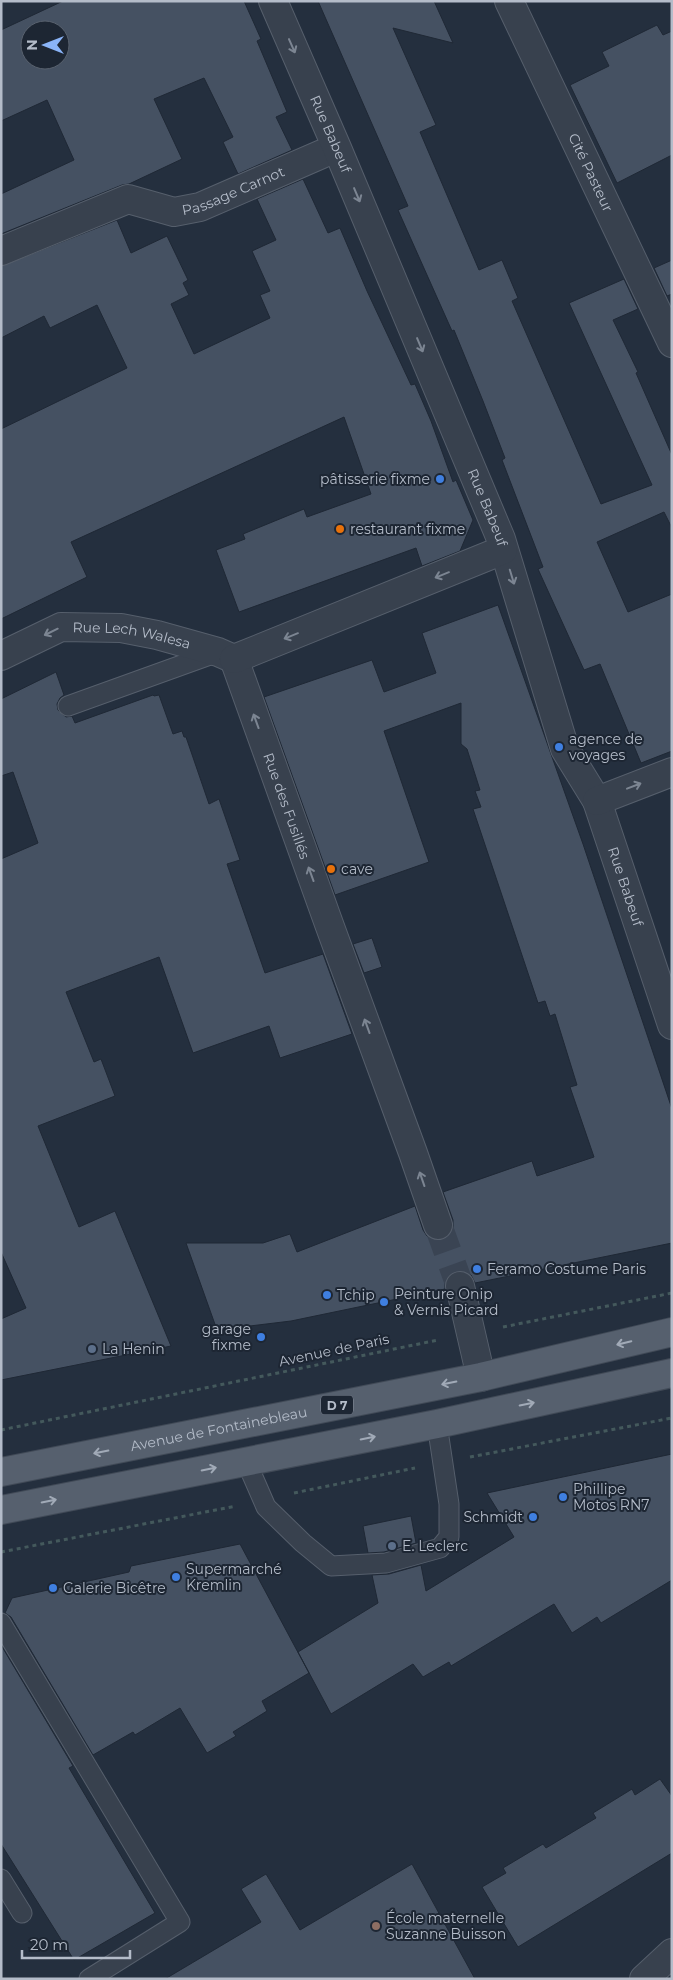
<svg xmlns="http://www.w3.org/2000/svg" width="673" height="1980" font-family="Montserrat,sans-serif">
	<rect width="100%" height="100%" fill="#242f3e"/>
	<path fill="#455162" stroke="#1f2835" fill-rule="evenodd" d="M63,1H244L261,39L257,41L287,112L276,117L292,150L238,174L223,142L233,137L204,78L154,99L182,159L129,184L122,185L1,234V194L74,160L47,100L1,121V30ZM30,30H60V60H30Z
		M318,1H434L453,43L393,28L436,125L420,132L479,270L502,260L518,298L512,301L601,504L652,485L569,303L624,279L638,309L613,320L638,372L636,373L672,455V528L664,512L597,542L628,612L672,594V751L641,763L600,664L584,670L538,569L543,567L502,460L505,458L483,401L454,330L452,331L398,210L408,206Z
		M657,25L663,35L672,31V155L617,183L570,85L609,66L602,52Z
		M303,179L328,233L340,228L367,291L411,385L415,384L431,421L453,482L456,480L473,520L460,551L422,566L416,548L239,612L216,550L245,539L243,534L304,509L307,517L371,494L344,417L71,542L87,577L1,619V429L127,368L97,305L50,328L44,316L1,338V266L117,220L131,253L167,236L188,280L183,283L189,295L171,304L194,354L270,318L260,295L270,291L252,251L276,240L257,199Z
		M672,260V294L667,296L654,268Z
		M498,605L583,844L672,1109V1243L475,1283L471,1275L464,1271H457L449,1275L445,1282V1289L291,1321L217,1330L186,1243H263L290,1234L297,1252L415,1206L423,1230L427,1236L435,1240H443L450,1235L453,1227V1220L443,1192L532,1161L537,1176L594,1157L570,1087L577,1085L555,1014L550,1016L545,1001L538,1003L473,809L481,807L475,791L480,790L467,749L461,744V703L384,731L429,862L335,895L264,697L372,660L384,692L436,673L422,633Z
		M56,672L64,695L60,698L57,704L58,710L66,717L72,716L75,723L153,695L154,696L159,695L173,734L182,731L184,737H186L209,804L219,799L240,860L227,864L265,973L323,954L352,1034L280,1058L269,1026L193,1053L159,957L66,992L94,1062L101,1059L115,1096L38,1126L79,1227L115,1211L171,1346L1,1380V1319L26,1308L1,1252V859L38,843L13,772L1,776V699Z
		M372,938L382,967L364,973L353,944Z
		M672,1454V1580L601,1623L597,1617L572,1633L554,1604L451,1666L449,1662L423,1677L413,1664L331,1714L298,1652L378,1603L372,1575L389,1574L421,1565L426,1591L514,1537L487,1493Z
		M411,1516L416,1543L384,1552L368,1553L363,1526Z
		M240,1544L309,1673L262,1701L267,1711L233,1732L236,1736L207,1753L180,1708L135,1735L133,1732L93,1755L11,1617L5,1613L12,1598L129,1572L131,1566Z
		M1,1645L73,1766L69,1768L155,1913L74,1960L1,1844Z
		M660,1779L672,1796V1853L518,1947L482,1887L506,1873L503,1868L543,1844L546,1848L596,1818L593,1813L632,1789L635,1795Z
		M412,1864L475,1979H165L261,1922L241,1889L266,1874L300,1930Z"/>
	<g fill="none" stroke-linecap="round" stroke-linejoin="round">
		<path stroke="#3a4453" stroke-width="28" stroke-dasharray="28 14" stroke-linecap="butt" d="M438,1225L460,1286"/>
		<defs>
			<path id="service" d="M68,706L218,652
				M246,1461L266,1507L303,1543L331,1566L386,1563L440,1548L449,1537V1504L437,1424
				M1,1623L180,1922L89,1979
				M1,1879L22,1913"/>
			<g id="pedestrian">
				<path id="s1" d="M1,251L128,199L174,212L200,207L322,154"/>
			</g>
			<g id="minor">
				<path id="s2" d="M273,1L337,148L501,539L565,749L597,801L672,1025"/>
				<path id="s3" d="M509,1L672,343"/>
				<path id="s4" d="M1,656L61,627L121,628L157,635L218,652L234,659"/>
				<path id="s5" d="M234,659L329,924L413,1153L438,1225"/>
				<path d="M234,659L503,550"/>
				<path d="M597,801L672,772"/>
				<path d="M460,1286L481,1377"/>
				<path d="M644,1979L672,1953"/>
			</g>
			<g id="primary">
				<path id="s6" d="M1,1472L481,1377L672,1332"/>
				<path d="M1,1510L437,1424L672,1373"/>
			</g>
		</defs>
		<use href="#service" stroke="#565f6c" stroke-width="21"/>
		<use href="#pedestrian" stroke="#565f6c" stroke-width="30"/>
		<use href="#minor" stroke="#565f6c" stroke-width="30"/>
		<use href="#primary" stroke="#414a57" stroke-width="30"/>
		<path stroke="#44595c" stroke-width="3" stroke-dasharray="4 4" stroke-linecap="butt" d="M503,1327L672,1293
			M1,1430L438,1340
			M470,1457L672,1418
			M294,1493L415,1468
			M1,1552L236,1506"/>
		<use href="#service" stroke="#38414e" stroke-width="19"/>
		<use href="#pedestrian" stroke="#38414e" stroke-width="28"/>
		<use href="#minor" stroke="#38414e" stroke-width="28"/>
		<use href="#primary" stroke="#56606e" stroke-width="28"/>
	</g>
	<defs><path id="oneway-shaft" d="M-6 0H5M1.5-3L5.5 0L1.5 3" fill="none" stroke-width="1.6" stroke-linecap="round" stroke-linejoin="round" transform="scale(1.25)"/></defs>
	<g stroke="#7c8592">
		<use href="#oneway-shaft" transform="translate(292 46) rotate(66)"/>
		<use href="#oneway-shaft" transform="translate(357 195) rotate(67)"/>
		<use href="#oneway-shaft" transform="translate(420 345) rotate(67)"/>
		<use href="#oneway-shaft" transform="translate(442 575) rotate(158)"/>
		<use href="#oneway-shaft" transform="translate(512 577) rotate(73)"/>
		<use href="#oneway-shaft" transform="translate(51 632) rotate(154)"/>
		<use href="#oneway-shaft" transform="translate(291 636) rotate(158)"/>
		<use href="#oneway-shaft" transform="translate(256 721) rotate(-110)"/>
		<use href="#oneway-shaft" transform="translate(634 786) rotate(-21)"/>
		<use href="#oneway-shaft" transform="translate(311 874) rotate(-110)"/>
		<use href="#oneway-shaft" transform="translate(367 1026) rotate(-110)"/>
		<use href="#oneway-shaft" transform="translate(422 1179) rotate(-109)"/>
	</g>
	<g stroke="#a1aab7">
		<use href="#oneway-shaft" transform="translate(624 1343) rotate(167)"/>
		<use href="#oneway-shaft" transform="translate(449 1383) rotate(169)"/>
		<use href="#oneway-shaft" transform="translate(527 1404) rotate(-12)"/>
		<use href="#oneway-shaft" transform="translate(368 1438) rotate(-11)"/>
		<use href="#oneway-shaft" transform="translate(101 1452) rotate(169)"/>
		<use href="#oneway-shaft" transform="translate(209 1469) rotate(-11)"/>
		<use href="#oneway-shaft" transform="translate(49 1501) rotate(-11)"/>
	</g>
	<g fill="#3f7fe0" stroke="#1d2633" stroke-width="2">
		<circle cx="440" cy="479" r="5"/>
		<circle cx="559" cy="747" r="5"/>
		<circle cx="477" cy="1269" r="5"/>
		<circle cx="327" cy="1295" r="5"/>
		<circle cx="384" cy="1302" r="5"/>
		<circle cx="261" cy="1337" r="5"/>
		<circle cx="563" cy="1497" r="5"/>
		<circle cx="533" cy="1517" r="5"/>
		<circle cx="176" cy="1577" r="5"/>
		<circle cx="53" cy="1588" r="5"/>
	</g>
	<g fill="#e8710a" stroke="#1d2633" stroke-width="2">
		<circle cx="340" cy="529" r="5"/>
		<circle cx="331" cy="869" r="5"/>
	</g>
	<g fill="#5c6f8a" stroke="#1d2633" stroke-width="2">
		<circle cx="92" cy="1349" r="5"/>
		<circle cx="392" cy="1546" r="5"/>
	</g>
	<circle fill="#8d6e63" stroke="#1d2633" stroke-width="2" cx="376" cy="1926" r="5"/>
	<g text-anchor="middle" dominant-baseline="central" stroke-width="4" stroke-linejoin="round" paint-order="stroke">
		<rect fill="#1d2633" stroke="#878f9c" stroke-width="1" x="321" y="1395.5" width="32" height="19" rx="4"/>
		<g font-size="12" font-weight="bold" fill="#b4bcc9">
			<text x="337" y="1405">D 7</text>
		</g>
		<g font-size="14" fill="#b4bcc9" stroke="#1d2633">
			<text stroke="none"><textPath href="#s2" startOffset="145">Rue Babeuf</textPath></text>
			<text stroke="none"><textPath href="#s3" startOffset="190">Cité Pasteur</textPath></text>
			<text stroke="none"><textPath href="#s1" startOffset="248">Passage Carnot</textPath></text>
			<text stroke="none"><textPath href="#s2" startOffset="550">Rue Babeuf</textPath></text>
			<text stroke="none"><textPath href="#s4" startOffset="138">Rue Lech Walesa</textPath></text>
			<text stroke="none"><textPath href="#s5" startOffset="156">Rue des Fusillés</textPath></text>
			<text stroke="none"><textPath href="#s2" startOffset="955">Rue Babeuf</textPath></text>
			<text transform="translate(334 1350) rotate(-12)">Avenue de Paris</text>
			<text stroke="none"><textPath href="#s6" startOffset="222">Avenue de Fontainebleau</textPath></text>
		</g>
		<g font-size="14" fill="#b4bcc9" stroke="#1d2633" text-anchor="start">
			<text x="430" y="479" text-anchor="end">pâtisserie fixme</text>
			<text x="350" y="529">restaurant fixme</text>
			<text x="569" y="739">agence de<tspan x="569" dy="16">voyages</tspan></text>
			<text x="341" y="869">cave</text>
			<text x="487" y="1269">Feramo Costume Paris</text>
			<text x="394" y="1294">Peinture Onip<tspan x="394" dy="16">&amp; Vernis Picard</tspan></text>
			<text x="337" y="1295">Tchip</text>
			<text x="251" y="1329" text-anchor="end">garage<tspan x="251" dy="16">fixme</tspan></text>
			<text x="102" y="1349">La Henin</text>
			<text x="573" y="1489">Phillipe<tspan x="573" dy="16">Motos RN7</tspan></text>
			<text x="523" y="1517" text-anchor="end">Schmidt</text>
			<text x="402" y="1546">E. Leclerc</text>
			<text x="186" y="1569">Supermarché<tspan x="186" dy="16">Kremlin</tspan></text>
			<text x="63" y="1588">Galerie Bicêtre</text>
			<text x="386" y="1918">École maternelle<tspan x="386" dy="16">Suzanne Buisson</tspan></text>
		</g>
	</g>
	<rect width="673" height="1980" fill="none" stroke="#b4bcc9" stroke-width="5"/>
	<g transform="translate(45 45) rotate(270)"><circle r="24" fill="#1d2633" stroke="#59626f"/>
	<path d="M0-4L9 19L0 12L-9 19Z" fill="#8ab4f8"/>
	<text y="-8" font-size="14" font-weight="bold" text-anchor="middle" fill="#b4bcc9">N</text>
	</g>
	<path d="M22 1950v8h108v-8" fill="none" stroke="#b4bcc9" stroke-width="2.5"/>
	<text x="30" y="1950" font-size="15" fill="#b4bcc9" stroke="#1d2633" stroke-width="4" paint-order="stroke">20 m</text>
</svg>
